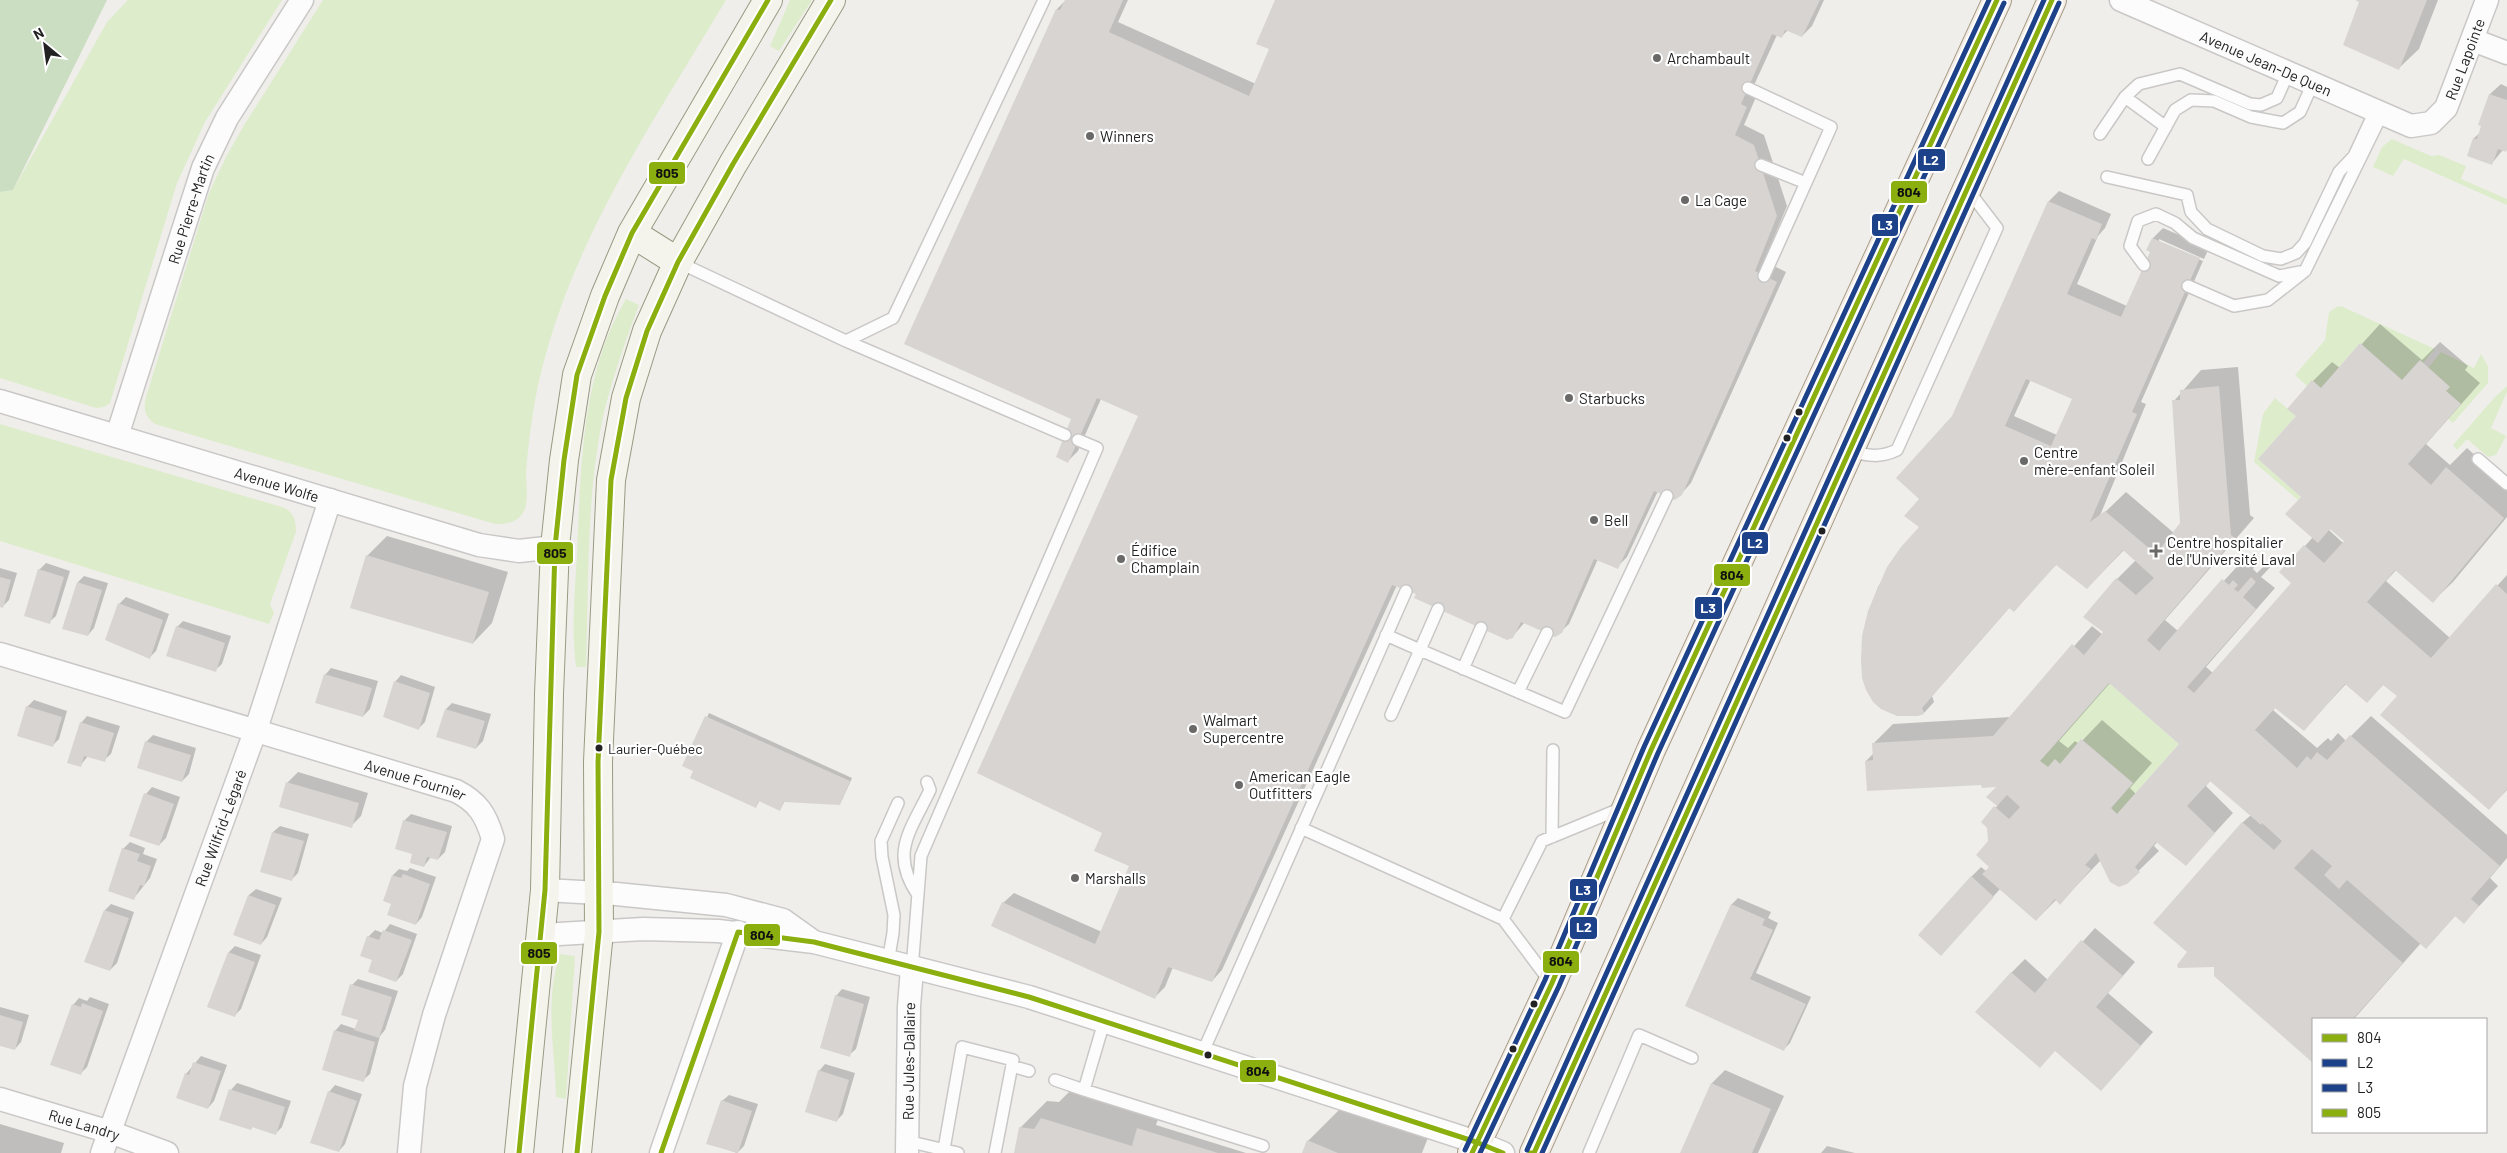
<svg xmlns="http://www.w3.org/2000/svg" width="2507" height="1153" font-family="Barlow,sans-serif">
	<rect width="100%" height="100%" fill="#f0eeeb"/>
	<path fill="#ddeccb" d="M128,0H282L205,122L177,183L110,403L104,407L96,408L0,378V192L13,190L107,22Z
		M323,0H726C657,116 579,229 544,361C534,397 529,436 526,473C526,485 529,500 524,511C518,523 506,524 495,524L155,424C145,416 143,410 146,397L209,193L226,157L243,127Z
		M790,0H812L779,51L770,46Z
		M2392,139L2431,156L2439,155L2466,166L2461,179L2507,199V205L2404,159L2393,176L2373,167L2382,147Z
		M626,299L639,305C625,342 612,379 603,417C586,498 589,584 586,667H576C571,629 575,591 577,553C581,468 581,374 626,299Z
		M2338,306L2343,307L2435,349L2423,363L2419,361L2402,380L2360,343L2321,388L2307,386L2295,375L2325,340L2329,312Z
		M2441,352L2474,368L2481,354L2488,366V383L2453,423L2448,419L2461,404L2446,391L2449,386L2428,368Z
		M2507,386V392L2491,428L2506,436L2496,455L2488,457L2467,439L2457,450L2453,445L2494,398Z
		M2275,398L2296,416L2258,459L2301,497L2298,500L2254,462L2263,414Z
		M0,424L285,508C294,514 296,520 296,532L270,604L274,613L269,624L0,541Z
		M2109,683L2179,744L2117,814L2111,808L2133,783L2082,739L2060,764L2055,759L2048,767L2040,761Z
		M560,954L575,956L566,1099L556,1097C555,1050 544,1001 560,954Z"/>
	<path fill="#cbdec1" d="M0,0H107L13,190L0,192Z"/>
	<path fill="#0003" fill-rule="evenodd" d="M1066,0H1128L1118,22L1256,84L1271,48L1277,0H1824L1812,26L1802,36L1788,30L1781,37L1777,35L1750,94L1756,97L1744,125L1764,135L1787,206L1764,261L1786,272L1691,483L1681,494L1658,491L1627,557L1617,567L1598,559L1569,624L1558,634L1525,622L1512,637L1397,585L1222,970L1212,981L1173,967L1165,987L1155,997L1003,903L1014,893L1102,932L1130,866L1103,832L1140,415L1101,399L1078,451L1068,461L1073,418L1057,9Z
		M2358,0H2438L2419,49L2399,68Z
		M2501,84L2507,87V150H2503L2492,163L2468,155L2474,138L2481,132L2483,126L2479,124L2490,94Z
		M2059,191L2111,214L2105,228L2098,236L2077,284L2127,306L2152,251L2148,250L2153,238L2163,228L2209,248L2204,259L2159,239V242L2203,261L2141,402L2146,404L2099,518L2126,492L2174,533L2181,524L2174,401L2201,370L2238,367L2250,515L2254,518L2165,620L2178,631L2243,560L2249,566L2254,561L2257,564L2253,569L2257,573L2271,559L2275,562L2261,577L2275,588L2206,667L2214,674L2293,583L2305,546L2313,537L2303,497L2297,416L2313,381L2332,362L2340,368L2380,324L2422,360L2440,342L2468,366L2465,370L2480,383L2426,444L2450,465L2467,448L2507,484V517L2453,582L2433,601L2397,569L2386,581L2450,638L2507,575V790L2489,808L2399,696L2384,684L2367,701L2346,684L2304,729L2276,707L2273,710L2317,748L2328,738L2331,741L2338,733L2346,741L2371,716L2507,835V858L2490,878L2498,886L2483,902L2464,922L2456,915L2426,948L2421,943L2354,1019H2313V1061L2216,976V966L2188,951L2242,823L2251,815L2211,780L2206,786L2233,813L2186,864L2157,842L2154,846L2159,851L2127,882L2101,860L2060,903L2057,899L2036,920L2000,889L1951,944L1971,877L1981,867L1986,871L1991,866L1988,827L1983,822L1998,805L1999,785L1866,761L1874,753L1873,744L1893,724L2011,717L2092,626L2103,635L2117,579L2136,560L2124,550L2087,588L2057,564L2010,607L1932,696L1934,702L1924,713L1869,611L1878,587L1902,547L1921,527L1920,499L1953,417L2049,201ZM2031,379L2073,398L2057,435L2014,416ZM2331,528L2345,541L2343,543L2329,530ZM2111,682L2181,744L2136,794L2130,788L2152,763L2102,720L2079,744L2075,741L2068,748L2059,741Z
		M387,536L508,572L492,623L473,643L367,556Z
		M46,563L70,571L56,616L49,622L39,570Z
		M0,568L17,573L9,600L2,607L0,606Z
		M84,576L108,583L94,628L88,635L78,582Z
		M126,597L169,614L156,651L150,657L107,640L120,603Z
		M183,621L231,636L222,664L215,670L177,627Z
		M331,668L378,681L370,709L363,716L325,675Z
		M401,675L435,687L425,722L418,729L395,682Z
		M34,700L67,711L59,739L52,746L27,707Z
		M452,703L491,714L483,741L476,748L446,709Z
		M709,713L852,778L842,800L839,803L785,801L780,809L760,800L756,807L684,765Z
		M87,716L120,726L111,754L104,760L88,756L80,766L81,723Z
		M153,735L196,748L189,774L182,781L146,742Z
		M298,772L368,793L361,816L351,826L281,806L288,782Z
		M152,787L180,797L166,838L159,845L146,794Z
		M411,814L452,826L445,852L438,859L431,857L424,866L414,853L396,848L405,820Z
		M280,826L309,834L298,873L291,880L273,832Z
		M130,842L145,848L143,854L157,859L150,878L134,898L123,849Z
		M410,868L436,877L422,917L416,924L393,904L384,900L393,875L399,869L407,871Z
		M256,889L282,898L267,937L261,944L249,895Z
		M1738,898L1771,912L1768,918L1778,923L1756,973L1811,997L1790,1043L1784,1049L1686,1005L1732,904Z
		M111,904L134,912L117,963L110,970L105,910Z
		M390,924L417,934L403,974L396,981L374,960L368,937L375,930L383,933Z
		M2095,928L2135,962L2108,993L2153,1032L2101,1090L2011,973L2025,959L2048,980Z
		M235,946L261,955L241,1009L235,1015L229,952Z
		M358,979L398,991L385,1030L380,1036L370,1074L363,1080L335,1031L341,1024L356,1029L359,1019L352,985Z
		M842,989L870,997L856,1049L849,1055L836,996Z
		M90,997L109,1004L87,1067L80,1074L73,1005L79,998L87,1001Z
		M0,1007L29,1015L21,1042L15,1049L0,1045Z
		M201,1056L227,1065L214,1101L208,1108L186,1074Z
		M825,1064L855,1073L843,1114L837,1120L819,1071Z
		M1725,1070L1784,1096L1758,1153H1681L1712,1083Z
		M237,1083L291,1101L282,1127L276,1133L253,1126L251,1129L231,1090Z
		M335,1085L362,1094L345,1144L339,1151L329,1092Z
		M1070,1091L1158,1119L1156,1125L1246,1153H1015L1020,1128L1047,1101L1059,1102Z
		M729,1095L758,1104L744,1146L737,1153L708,1143L722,1101Z
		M1347,1102L1429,1135L1422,1153H1303L1308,1141Z
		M0,1124L64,1143L61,1153H0Z
		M1827,1146L1855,1153H1821Z"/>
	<path fill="#d7d4d2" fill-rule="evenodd" d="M1065,0H1123L1109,32L1249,96L1269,49L1256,44L1275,0H1820L1802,37L1785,30L1782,38L1772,34L1741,104L1747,107L1735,135L1754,145L1777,216L1755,271L1777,282L1682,495L1675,500L1654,491L1618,569L1594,559L1562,633L1555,637L1521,622L1513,638L1507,640L1414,598L1416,594L1392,585L1212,982L1168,967L1155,999L991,926L1002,902L1095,944L1129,866L1094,851L1102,833L977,773L1138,416L1097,398L1068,463L1056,457L1071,419L904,344L1056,9L1060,10Z
		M2355,0H2427L2399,70L2343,45L2359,2Z
		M2489,94L2507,100V149L2506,152L2498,149L2492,165L2467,156L2473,138L2477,139L2481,126L2478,125Z
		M2048,201L2102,224L2096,240L2092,238L2067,294L2121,317L2150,252L2146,250L2152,238L2200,258L2132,412L2137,414L2090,522L2105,511L2156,554L2180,523L2172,400H2180V390L2219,386L2231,535L2235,538L2147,640L2159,651L2222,579L2229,585L2233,580L2238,585L2234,589L2238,592L2251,577L2256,582L2243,597L2256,609L2187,687L2194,693L2291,583L2279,572L2304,545L2324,563L2344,541L2330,529L2318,543L2285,514L2301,497L2258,459L2296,416L2287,409L2312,380L2321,388L2360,343L2402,380L2420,360L2450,387L2446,391L2461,404L2408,464L2431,485L2446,467L2504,518L2433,603L2395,570L2367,602L2431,658L2496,584L2507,594V789L2489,810L2380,715L2397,696L2383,685L2367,703L2345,684L2304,731L2275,708L2255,730L2297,768L2307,756L2311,760L2317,752L2327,760L2350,735L2500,866L2471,899L2479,906L2464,924L2455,916L2426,949L2347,880L2339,889L2324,875L2332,866L2312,849L2294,868L2403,963L2353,1019H2313V1063L2214,976V967L2178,968L2177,965L2187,952L2153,923L2242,822L2274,850L2282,841L2262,823L2261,825L2210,781L2187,806L2215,833L2186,866L2156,842L2135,867L2140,872L2127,884L2119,887L2110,882L2096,853L2085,865L2091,869L2060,905L2055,899L2036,921L1982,874L1989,867L1976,855L1988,841L1987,828L1981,822L1994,806L2009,819L2020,807L2007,795L1997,806L1986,797L1996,787L1982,788L1981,785L1867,791L1865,761L1873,760L1872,743L1993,736L2072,644L2084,655L2103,632L2083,617L2116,578L2136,595L2154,578L2123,550L2087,589L2056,565L2014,612L2009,608L1922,708L1924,714L1918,716H1897L1881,709L1873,702L1866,690L1862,678L1861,660L1862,636L1868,611L1887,567L1901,547L1919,527L1904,516L1919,499L1896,478L1952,416ZM2026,379L2072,399L2051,446L2005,426ZM2109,683L2179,744L2117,814L2111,808L2133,783L2081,739L2060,764L2055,759L2048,767L2040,761Z
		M366,555L489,592L473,644L350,608Z
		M38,569L64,577L50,624L24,616Z
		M0,577L11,580L3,608L0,607Z
		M77,582L102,590L88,636L62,629Z
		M118,603L163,620L150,659L105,640Z
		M176,626L225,643L216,672L166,656Z
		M324,674L372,688L363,717L315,703Z
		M394,681L430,693L419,730L383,717Z
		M26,706L62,717L53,747L17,736Z
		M445,709L485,721L476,749L436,737Z
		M705,716L850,781L840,805L784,802L780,811L759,801L756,808L690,778L693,771L682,766Z
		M80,722L114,733L105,762L84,756L81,767L67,763Z
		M145,741L191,755L182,782L137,768Z
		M286,782L359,803L352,828L279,807Z
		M144,793L174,804L159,846L129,836Z
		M403,820L447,832L438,860L427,857L424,867L410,863L412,854L395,849Z
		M272,832L304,841L292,881L260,872Z
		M122,848L140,854L137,861L151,866L144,886L140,885L134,900L108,891Z
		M403,874L430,884L416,925L387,915L391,904L383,901L392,875L401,878Z
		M1971,876L1994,897L1941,956L1918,935Z
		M248,895L276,905L261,945L233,935Z
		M1731,904L1765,919L1762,925L1773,930L1750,979L1806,1004L1784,1051L1685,1006Z
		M104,910L129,918L110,971L84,962Z
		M383,930L412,940L396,982L368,972L372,960L360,956L367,936L379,940Z
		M2081,940L2123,976L2096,1007L2141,1046L2101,1091L2055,1051L2040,1068L1975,1012L2011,972L2035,993Z
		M228,952L255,962L235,1017L207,1007Z
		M350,984L392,997L379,1038L354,1030L358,1020L341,1015Z
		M835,995L864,1004L850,1057L820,1048Z
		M82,1003L103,1011L81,1075L50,1065L72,1004L81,1007Z
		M0,1015L23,1022L15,1050L0,1046Z
		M334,1030L375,1042L364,1082L322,1070Z
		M193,1062L221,1071L208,1109L176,1098L185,1073L189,1075Z
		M818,1070L849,1080L837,1122L805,1112Z
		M1711,1083L1771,1109L1752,1153H1680Z
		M229,1089L285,1107L276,1135L252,1127L251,1130L219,1120Z
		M328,1091L357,1101L339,1152L310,1143Z
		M721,1100L752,1111L738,1153L706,1144Z
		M1041,1118L1132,1146L1137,1128L1218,1153H1014L1019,1127L1034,1129Z
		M1307,1140L1338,1153H1302Z"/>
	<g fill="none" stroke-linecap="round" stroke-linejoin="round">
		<defs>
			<path id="service" d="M1748,88L1831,127L1764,276
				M2125,97L2166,127
				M2100,134L2125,97L2139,84L2180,74L2250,104L2261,105L2277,98L2288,73
				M2148,159L2175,110L2191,100L2214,101L2251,117L2283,123L2300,112L2313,83
				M1761,165L1806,183
				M2107,177L2187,195L2191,212L2207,229L2263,256L2281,259L2296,253L2305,243L2339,172L2354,156L2375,111
				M678,262L846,341L1065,435
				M2144,265L2130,246L2138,221L2156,214L2175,223L2193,238L2279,276L2305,271L2268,300L2234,306L2188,286
				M2305,271L2382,114
				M846,341L893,318L1044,0
				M1850,451C1868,456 1880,458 1897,450L1997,228L1968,190
				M2478,459L2507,484
				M1386,635L1420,650L1438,609
				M1463,669L1481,628
				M1518,692L1547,633
				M1391,715L1420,650L1565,712L1667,496
				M1301,828L1503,919
				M1552,837L1553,750
				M918,895C889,853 911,830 930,790L927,782
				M888,962L893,933L894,915L882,857L881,841L898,803
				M912,969L921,856L1097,448L1078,440
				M1551,983L1503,919L1542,841L1622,808
				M1104,1022L1084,1090L1263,1146
				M1202,1054L1406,591
				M1012,1066L1029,1071
				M1055,1080L1084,1090
				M907,1141L958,1153
				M944,1149L962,1047L1013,1060L995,1153
				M1589,1153L1639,1035L1692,1058"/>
			<g id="minor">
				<path id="s1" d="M2121,0L2411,126L2431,123L2446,108L2487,0"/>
				<path d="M2473,40L2507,53"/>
				<path id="s2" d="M0,401L479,545L519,551L555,547"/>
				<path id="s3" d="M117,436L203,168L227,118L302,0"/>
				<path id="s4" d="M0,654L456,791C478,802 486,815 493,839L434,1015L415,1086L409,1153"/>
				<path d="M545,890L616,894L726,905L783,920L811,940"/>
				<path d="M542,935L643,929L718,931L814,942L1029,997L1476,1142L1503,1153"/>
				<path id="s5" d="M0,1099L110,1132L167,1153"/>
				<path id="s6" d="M102,1153L256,729L330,500"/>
				<path d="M661,1153L738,932"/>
				<path id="s7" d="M907,1153L909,1006L912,969"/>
			</g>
			<path id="secondary" d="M632,233L678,262
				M519,1153L545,890L549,694L555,547L564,460L577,375L605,296L632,233L768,0
				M577,1153L599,932L598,762L611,480L626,398L647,331L678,262L733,164L831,0"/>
			<path id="primary" d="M1472,1153L1552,983L1651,750L1997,0
				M1534,1153L2052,0"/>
		</defs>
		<use href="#service" stroke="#c9c8c7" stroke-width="14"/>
		<use href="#minor" stroke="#c9c8c7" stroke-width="25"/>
		<use href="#secondary" stroke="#999a82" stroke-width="30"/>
		<use href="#primary" stroke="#a79c86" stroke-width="30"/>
		<use href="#service" stroke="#fdfcfc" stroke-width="11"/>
		<use href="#minor" stroke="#fdfcfc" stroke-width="22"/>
		<use href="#secondary" stroke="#f4f4ed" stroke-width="28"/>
		<use href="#primary" stroke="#f3ede7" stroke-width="28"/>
		<defs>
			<path id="bus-1" d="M661,1153L738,932L814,942L1029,997L1476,1142L1503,1153
				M1472,1153L1552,983L1651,750L1997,0
				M1530,1153H1534L2052,0"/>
			<path id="bus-2" d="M1480,1153L1559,986L1658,753L2004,3
				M1542,1153L2059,3"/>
			<path id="bus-3" d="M1465,1150L1545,980L1644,747L1989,0
				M1527,1150L2044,0"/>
			<path id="bus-4" d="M519,1153L545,890L555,547L564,460L577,375L605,296L632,233L768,0
				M577,1153L599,932L598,762L611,480L626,398L647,331L678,262L733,164L831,0"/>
		</defs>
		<use href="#bus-1" stroke="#fff" stroke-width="9"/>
		<use href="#bus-2" stroke="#fff" stroke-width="9"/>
		<use href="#bus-3" stroke="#fff" stroke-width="9"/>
		<use href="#bus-4" stroke="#fff" stroke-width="9"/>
		<use href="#bus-1" stroke="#8baf0f" stroke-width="5"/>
		<use href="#bus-2" stroke="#1e4289" stroke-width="5"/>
		<use href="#bus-3" stroke="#1e4289" stroke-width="5"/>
		<use href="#bus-4" stroke="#8baf0f" stroke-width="5"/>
	</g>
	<g fill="#6a6968" stroke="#fff" stroke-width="2">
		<circle cx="1657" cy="58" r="5"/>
		<circle cx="1090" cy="136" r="5"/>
		<circle cx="1685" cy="200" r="5"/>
		<circle cx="1569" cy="398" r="5"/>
		<circle cx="2024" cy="461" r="5"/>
		<circle cx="1594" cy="520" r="5"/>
		<path d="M2153.5 543.5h5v5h5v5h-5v5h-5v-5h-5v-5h5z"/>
		<circle cx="1121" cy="559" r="5"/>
		<circle cx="1193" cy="729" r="5"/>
		<circle cx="1239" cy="785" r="5"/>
		<circle cx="1075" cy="878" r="5"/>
	</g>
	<g fill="#222" stroke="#fff" stroke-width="2">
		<circle cx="1799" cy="412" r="4.5"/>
		<circle cx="1787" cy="438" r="4.5"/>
		<circle cx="1822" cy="531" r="4.5"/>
		<circle cx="599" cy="748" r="4.5"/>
		<circle cx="1534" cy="1004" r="4.5"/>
		<circle cx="1513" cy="1049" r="4.5"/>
		<circle cx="1208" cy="1055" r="4.5"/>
	</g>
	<g text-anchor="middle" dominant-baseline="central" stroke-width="4.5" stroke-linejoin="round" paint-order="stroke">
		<g font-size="14" fill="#222" stroke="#fff" text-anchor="start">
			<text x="608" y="748">Laurier-Québec</text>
		</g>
		<g font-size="15" fill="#222" stroke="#fff" text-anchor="start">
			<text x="1667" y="58">Archambault</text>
			<text x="1100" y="136">Winners</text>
			<text x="1695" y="200">La Cage</text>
			<text x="1579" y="398">Starbucks</text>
			<text x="2034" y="452">Centre<tspan x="2034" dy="17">mère-enfant Soleil</tspan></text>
			<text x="1604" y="520">Bell</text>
			<text x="2167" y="542">Centre hospitalier<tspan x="2167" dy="17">de l'Université Laval</tspan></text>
			<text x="1131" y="550">Édifice<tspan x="1131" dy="17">Champlain</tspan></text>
			<text x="1203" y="720">Walmart<tspan x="1203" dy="17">Supercentre</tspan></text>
			<text x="1249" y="776">American Eagle<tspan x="1249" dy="17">Outfitters</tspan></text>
			<text x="1085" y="878">Marshalls</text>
		</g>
		<g font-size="15" fill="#222" stroke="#fff">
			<text stroke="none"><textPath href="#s1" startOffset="410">Rue Lapointe</textPath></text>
			<text stroke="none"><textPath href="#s1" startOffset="158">Avenue Jean-De Quen</textPath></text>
			<text stroke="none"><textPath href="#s3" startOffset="239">Rue Pierre-Martin</textPath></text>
			<text stroke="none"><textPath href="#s2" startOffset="289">Avenue Wolfe</textPath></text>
			<text stroke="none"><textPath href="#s4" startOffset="434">Avenue Fournier</textPath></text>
			<text stroke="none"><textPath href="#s6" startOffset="346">Rue Wilfrid-Légaré</textPath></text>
			<text stroke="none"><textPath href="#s7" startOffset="92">Rue Jules-Dallaire</textPath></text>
			<text stroke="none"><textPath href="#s5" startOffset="88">Rue Landry</textPath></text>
		</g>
	</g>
	<g stroke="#fff" stroke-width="2">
		<rect x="1917" y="148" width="29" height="24" rx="5" fill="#1e4289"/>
		<rect x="648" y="161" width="38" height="24" rx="5" fill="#8baf0f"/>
		<rect x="1890" y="180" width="38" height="24" rx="5" fill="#8baf0f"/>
		<rect x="1871" y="213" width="28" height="24" rx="5" fill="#1e4289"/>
		<rect x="1741" y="531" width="28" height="24" rx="5" fill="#1e4289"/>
		<rect x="536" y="541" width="38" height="24" rx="5" fill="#8baf0f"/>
		<rect x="1713" y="563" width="38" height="24" rx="5" fill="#8baf0f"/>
		<rect x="1694" y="596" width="29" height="24" rx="5" fill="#1e4289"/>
		<rect x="1569" y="878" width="29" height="24" rx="5" fill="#1e4289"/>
		<rect x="1569" y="916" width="29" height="24" rx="5" fill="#1e4289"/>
		<rect x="743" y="923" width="38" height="24" rx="5" fill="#8baf0f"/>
		<rect x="520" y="941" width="38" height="24" rx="5" fill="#8baf0f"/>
		<rect x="1542" y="950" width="38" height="24" rx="5" fill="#8baf0f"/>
		<rect x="1239" y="1059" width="38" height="24" rx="5" fill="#8baf0f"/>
	</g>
	<g font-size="14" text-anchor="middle" font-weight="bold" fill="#fff">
		<text x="1931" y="165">L2</text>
		<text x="1885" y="230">L3</text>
		<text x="1755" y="548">L2</text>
		<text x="1708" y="613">L3</text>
		<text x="1583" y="895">L3</text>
		<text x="1584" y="932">L2</text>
	</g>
	<g font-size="14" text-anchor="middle" font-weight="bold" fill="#111">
		<text x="667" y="178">805</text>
		<text x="1909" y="197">804</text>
		<text x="555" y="558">805</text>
		<text x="1732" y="580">804</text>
		<text x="762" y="940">804</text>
		<text x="539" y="958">805</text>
		<text x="1561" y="966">804</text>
		<text x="1258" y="1076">804</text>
	</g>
	<rect x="2312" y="1018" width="175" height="115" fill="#ffffff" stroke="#a7a7a7"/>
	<rect x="2322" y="1034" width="25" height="8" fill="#8baf0f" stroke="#a7a7a7"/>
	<text x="2357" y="1043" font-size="15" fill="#222222">804</text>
	<rect x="2322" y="1059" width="25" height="8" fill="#1e4289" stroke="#a7a7a7"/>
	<text x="2357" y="1068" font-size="15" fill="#222222">L2</text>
	<rect x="2322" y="1084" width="25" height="8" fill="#1e4289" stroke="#a7a7a7"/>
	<text x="2357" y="1093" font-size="15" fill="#222222">L3</text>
	<rect x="2322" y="1109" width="25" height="8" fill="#8baf0f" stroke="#a7a7a7"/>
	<text x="2357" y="1118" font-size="15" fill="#222222">805</text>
	<g transform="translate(45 45) rotate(331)" stroke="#ffffff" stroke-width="4" paint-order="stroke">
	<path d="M0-4L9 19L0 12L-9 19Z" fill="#222222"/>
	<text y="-8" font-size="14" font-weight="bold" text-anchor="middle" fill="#222222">N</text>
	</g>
</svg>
